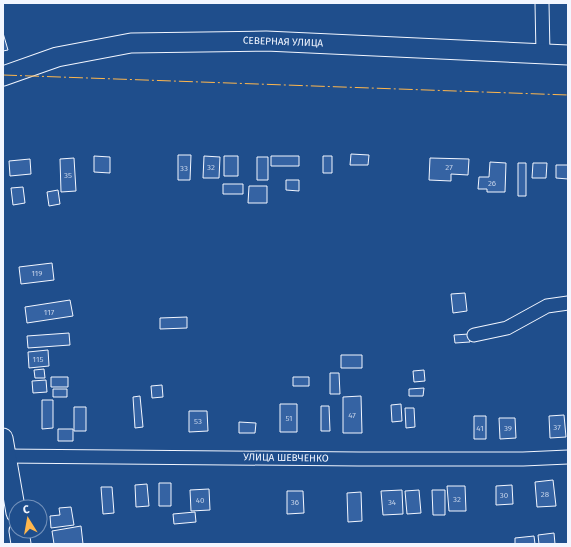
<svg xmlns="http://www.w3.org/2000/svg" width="571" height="547" font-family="'Fira Sans',sans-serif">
	<rect width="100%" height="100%" fill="#1f4e8c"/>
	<path fill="#3563a3" stroke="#f2f6ff" d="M3,33L8,50L3,51Z
		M351,154L369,155L368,165H350Z
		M178,155H191L190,180H178Z
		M94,156L110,157V173L94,172Z
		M204,156L220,157L219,178H203Z
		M224,156H238V176H224Z
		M271,156H299V166H271Z
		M323,156H332V173H323Z
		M257,157H268V180H257Z
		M74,158L76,191L61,192L60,159Z
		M430,158L469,159L468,175L451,174V181L429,180Z
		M30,159L31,174L10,176L9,161Z
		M490,162L506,163L505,192H487V189H478L479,177H489Z
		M518,163H526V196H518Z
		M533,163H547L546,178H532Z
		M556,165H568V179L556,178Z
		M286,180H299V191L286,190Z
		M223,184H243V194H223Z
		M249,186H267V203H248Z
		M23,187L25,203L13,205L11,188Z
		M58,190L60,204L49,206L47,192Z
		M52,263L54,280L21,284L19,267Z
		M465,293L467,311L453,313L451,294Z
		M70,300L73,316L27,323L25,307Z
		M187,317V328L160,329V318Z
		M69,333L70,345L28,348L27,336Z
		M469,334L470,342L455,343L454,335Z
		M48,350L49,366L29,368L28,352Z
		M341,355H362V368H341Z
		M44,369L45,378H35L34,370Z
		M424,370L425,381L414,382L413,371Z
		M330,373H339L340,394H330Z
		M51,377H68V387H51Z
		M293,377H309V386H293Z
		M46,380L47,392L33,393L32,381Z
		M162,385L163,397L152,398L151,386Z
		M424,388L423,396H409V389Z
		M53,389H67V397H53Z
		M140,396L143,427L135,428L133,397Z
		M361,396L362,433H343V397Z
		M42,400H53V428L42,429Z
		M280,404H297V432H280Z
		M401,404L402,421L392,422L391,405Z
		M321,406H329L330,431H321Z
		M74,407H86V431H74Z
		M405,408H414L415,427L406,428Z
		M189,411H207L208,431L189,432Z
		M564,415L566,437L550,438L549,416Z
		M474,416H486V439H474Z
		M499,418H515L516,438L500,439Z
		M239,422L256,423L255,433H239Z
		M58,429H73V441H58Z
		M553,480L556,506L537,507L535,482Z
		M159,483H171V506H159Z
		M147,484L149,506L136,507L135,485Z
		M512,485L513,504L496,505V486Z
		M447,486H465L466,511H449Z
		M101,487H112L114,513L103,514Z
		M209,489L210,510L191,511L190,490Z
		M402,490L403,514L383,515L381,491Z
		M419,490L421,513L407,514L405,491Z
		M432,490H445V515H433Z
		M287,491H303L304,513L287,514Z
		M361,492L362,521L348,522L347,493Z
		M71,507L74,525L51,528L50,516L60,515L59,508Z
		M195,512L196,522L174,524L173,514Z
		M81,526L83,544H54L52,531Z
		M554,533L555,544H539L538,535Z
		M534,536L535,544H515V538Z"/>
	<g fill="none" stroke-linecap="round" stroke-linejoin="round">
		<defs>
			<path id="street" d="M542,3L543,54
				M474,335L507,328L547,306L568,303
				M3,456L359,459H523L568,457"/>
			<path id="secondary" d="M3,76L57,57L131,43L266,41L568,55
				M3,438L16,513
				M19,531L21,544"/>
		</defs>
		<use href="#street" stroke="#f2f6ff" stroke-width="15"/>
		<use href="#secondary" stroke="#f2f6ff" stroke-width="21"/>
		<use href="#street" stroke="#1f4e8c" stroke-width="13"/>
		<use href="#secondary" stroke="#1f4e8c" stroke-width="19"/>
		<path stroke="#ffb74d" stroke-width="1" stroke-dasharray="14 3 2 3" stroke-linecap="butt" d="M3,75L568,95"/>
	</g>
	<g text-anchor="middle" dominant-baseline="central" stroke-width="3" stroke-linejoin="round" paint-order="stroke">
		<g font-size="8" fill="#c3d1e8">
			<text x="211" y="167">32</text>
			<text x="449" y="167">27</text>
			<text x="184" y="168">33</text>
			<text x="68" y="175">35</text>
			<text x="492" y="183">26</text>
			<text x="37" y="273">119</text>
			<text x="49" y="312">117</text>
			<text x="38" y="359">115</text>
			<text x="352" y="415">47</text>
			<text x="289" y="418">51</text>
			<text x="198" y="421">53</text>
			<text x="557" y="427">37</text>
			<text x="480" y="428">41</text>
			<text x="508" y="428">39</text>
			<text x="545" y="494">28</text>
			<text x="504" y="495">30</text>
			<text x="457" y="499">32</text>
			<text x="200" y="500">40</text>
			<text x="295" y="502">36</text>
			<text x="392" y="502">34</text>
		</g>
		<g font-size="10" fill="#f2f6ff" stroke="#1f4e8c">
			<text transform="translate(283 42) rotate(2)">СЕВЕРНАЯ УЛИЦА</text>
			<text transform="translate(286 458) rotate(1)">УЛИЦА ШЕВЧЕНКО</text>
		</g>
	</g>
	<rect width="571" height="547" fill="none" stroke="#f2f6ff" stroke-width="8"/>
	<g transform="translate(28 519) rotate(349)"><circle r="19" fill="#1f4e8c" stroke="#7391ba"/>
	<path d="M0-3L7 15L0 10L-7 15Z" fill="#ffb74d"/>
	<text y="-6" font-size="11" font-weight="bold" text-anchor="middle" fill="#f2f6ff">С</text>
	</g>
</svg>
